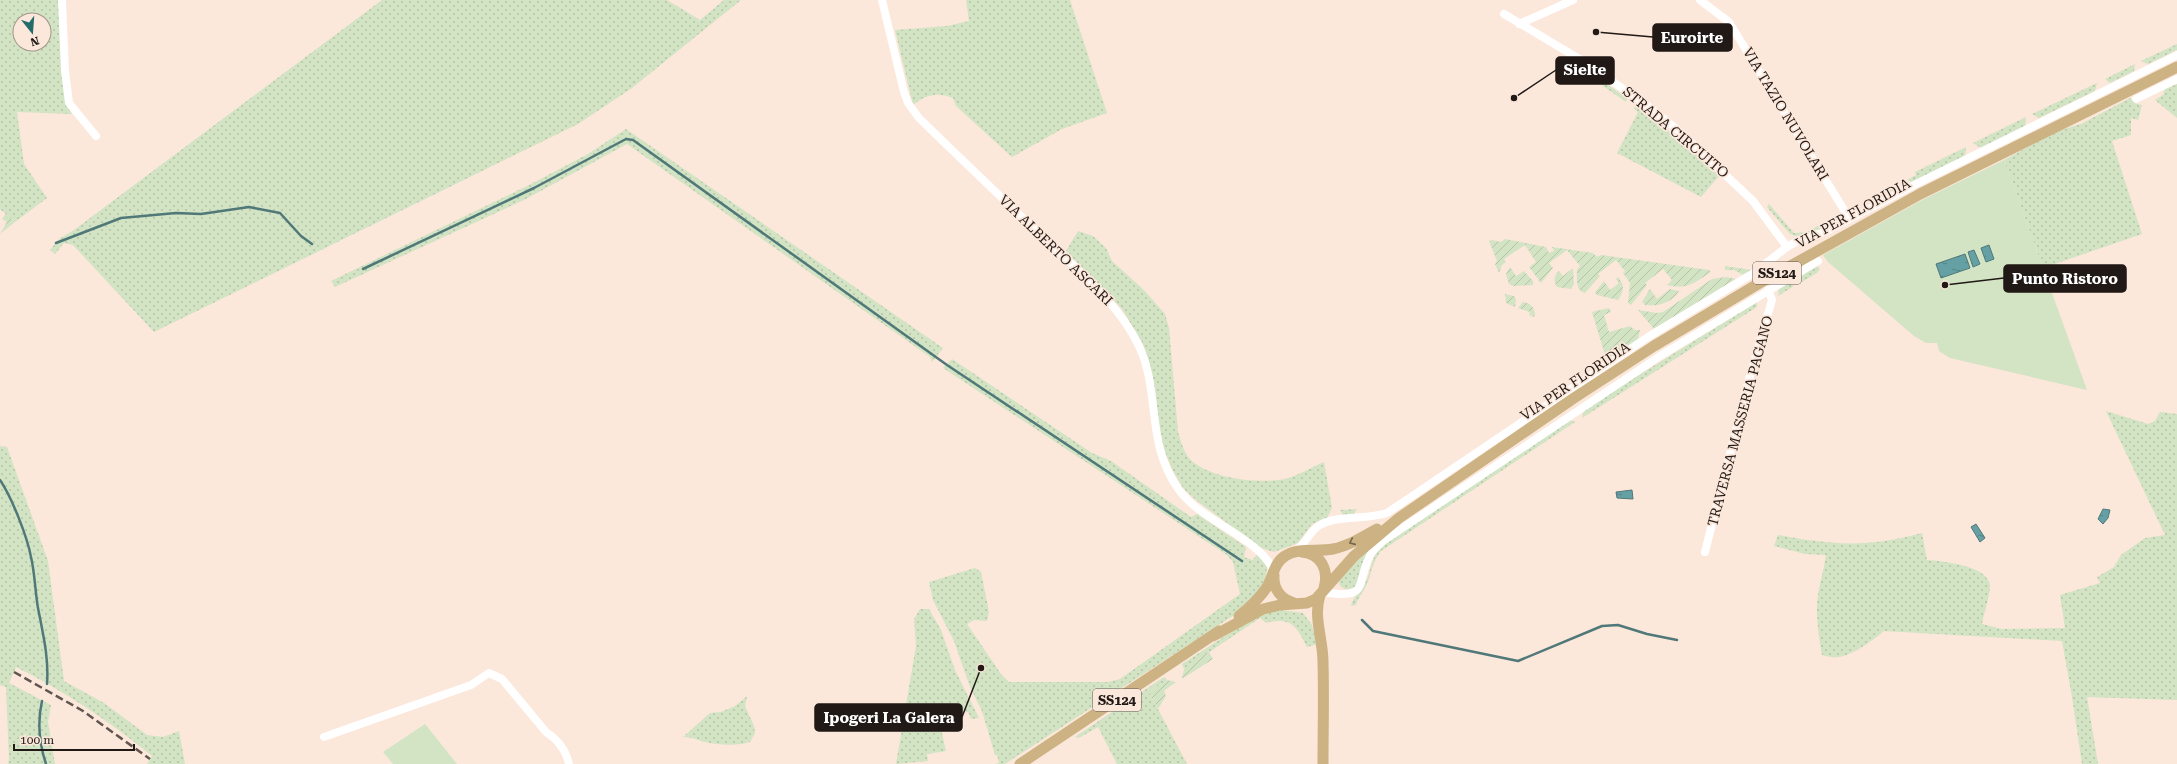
<svg xmlns="http://www.w3.org/2000/svg" width="2177" height="764" font-family="'Roboto Serif',serif">
	<defs>
		<pattern id="grass-dots" width="8" height="8" patternUnits="userSpaceOnUse"><rect width="8" height="8" fill="#d2e4c3"/><path d="M2 2h.1M6 6h.1" fill="none" stroke="#b4c3a7" stroke-width="1.8" stroke-linecap="round"/></pattern>
		<pattern id="garden-furrows" width="10" height="10" patternUnits="userSpaceOnUse"><rect width="10" height="10" fill="#d2e4c3"/><path d="M-1 1l2-2M0 10L10 0M9 11l2-2" fill="none" stroke="#b4c3a7"/></pattern>
		<pattern id="water-ripples" width="26" height="14" patternUnits="userSpaceOnUse"><rect width="26" height="14" fill="#65a1a4"/><path d="M2 4q2-2 4 0t4 0M15 11q2-2 4 0t4 0" fill="none" stroke="#538284"/></pattern>
	</defs>
	<rect width="100%" height="100%" fill="#fce7db"/>
	<path fill="url(#grass-dots)" fill-rule="evenodd" d="M0,0H59L68,107L72,114L17,112L24,164L47,198L15,222L0,209ZM20,20H44V44H20Z
		M382,0H667L700,20L724,0H741L632,88L578,124L154,332L73,245L64,243L55,254L50,250L59,239L74,230Z
		M966,0H1070L1107,113L1062,129L1012,157L956,106L953,98C938,92 926,94 913,105L895,30L947,26L969,21Z
		M2177,44V50L2148,64L2141,61Z
		M2135,64L2134,71L2110,83L2105,79Z
		M1582,67L1627,98L1626,102L1580,70Z
		M2097,83L2095,91L2039,118L2032,114Z
		M2177,84V118L2155,100L2163,95L2165,89Z
		M2130,98L2137,104L2142,105L2138,120L2131,118V135L2112,141L2142,234L2043,268L2004,160L2057,131L2081,124Z
		M1638,106L1702,159L1719,176L1701,197L1617,153L1638,112L1633,108Z
		M2026,117L2025,126L1981,148L1973,143Z
		M626,129L943,348L932,362L930,357L627,144L524,200L335,287L331,281L531,184L588,154Z
		M1966,147L1965,156L1912,182L1907,180L1916,175L1915,172Z
		M1896,185L1894,190L1874,201L1871,198Z
		M1769,204L1794,233L1806,232L1843,214L1844,216L1824,228L1797,236L1790,234L1767,207Z
		M1078,231L1093,236L1106,248L1112,261L1144,290L1165,314L1169,328L1178,432C1181,442 1184,455 1193,462C1214,479 1259,484 1285,479C1298,476 1312,467 1324,462L1332,508L1327,518L1312,524L1298,543L1274,552L1261,548L1197,501L1183,488L1172,469L1162,445L1151,370L1143,344L1122,309L1066,251Z
		M1817,266L1820,269L1817,273L1800,283L1801,276Z
		M1788,283L1794,286L1778,296L1779,288Z
		M1757,302V307L1582,418L1584,409Z
		M952,359L1092,453L1111,461L1191,517L1197,514L1246,547L1244,557L1253,560L1257,554L1267,567L1265,583L1245,608L1005,764H995L999,763L997,755H995L982,711L970,687L954,641L933,600L929,582L975,568L981,572L989,612L987,621L974,620L967,624L1001,674L1009,682H1108L1120,679L1240,594L1233,562L1227,555L943,368Z
		M2106,411L2148,424L2155,421L2160,412L2177,414V700L2087,697L2098,764H2082L2072,697L2062,641L1884,631C1873,640 1852,656 1838,657C1833,658 1827,656 1822,655C1819,636 1815,615 1818,595C1820,582 1824,569 1826,555L1805,554L1774,546L1778,535C1833,545 1867,548 1922,533L1927,560C1943,561 1991,566 1990,587C1989,600 1984,612 1982,624L2002,629L2065,628L2060,595L2100,583L2097,577L2114,567L2121,555L2145,538L2165,535Z
		M1570,420L1575,422L1381,551C1372,562 1372,574 1366,586C1363,593 1358,597 1356,605L1351,606C1353,596 1360,593 1364,585C1374,568 1367,560 1385,544Z
		M0,446L7,447L48,561L64,681L104,703L147,735L163,737L179,731L185,764H147L152,756C111,722 64,691 16,667L9,683L51,705L48,722L55,764H8L9,759L6,687L0,685Z
		M1357,509L1354,514L1343,515L1340,510Z
		M1371,547L1360,578L1354,588C1347,590 1343,590 1339,584L1340,576Z
		M920,609H929L941,630L955,670L979,718L971,719L968,712L949,714V720L941,729L946,751L927,754L928,761L896,764L916,646L914,619Z
		M1274,609L1303,613L1312,625L1317,644L1307,647C1297,627 1291,616 1266,623L1260,618L1184,669L1182,664L1242,625Z
		M1164,677L1167,680L1149,692L1187,764H1117L1098,727L1079,738L1075,737Z
		M747,696L745,706L754,726L755,733L750,742C738,746 717,745 705,742C697,740 692,737 683,737L710,713L721,712L735,706Z"/>
	<path fill="url(#garden-furrows)" d="M6,214L15,222L0,234L7,222L2,219Z
		M1505,239L1546,247L1549,253L1554,251L1552,247L1593,253L1597,257L1601,255L1709,270L1711,272C1693,283 1689,290 1667,285L1672,280L1663,269L1645,283L1647,285L1631,305L1628,303L1630,283L1623,273L1625,271L1616,260L1598,274L1600,276L1585,293C1575,291 1577,277 1577,269L1580,266L1567,250L1549,263L1553,268L1541,283L1529,267L1536,262L1525,245L1504,259L1506,262L1502,265L1499,273L1495,264L1497,261L1489,241L1492,240L1501,242Z
		M1725,266L1752,270L1743,275L1734,270H1725Z
		M1510,267L1516,276L1524,271L1533,281V285L1513,286L1509,284L1506,274Z
		M1573,268L1574,284L1571,289L1557,287C1553,282 1554,275 1559,271L1563,276Z
		M1618,277C1625,285 1624,291 1618,300L1597,295L1595,292L1604,281L1610,290L1619,283L1616,279Z
		M1726,277L1736,279L1654,329L1638,310L1657,313L1663,312L1712,279Z
		M1650,289L1657,299L1670,289L1679,291C1672,303 1657,307 1645,305L1642,302Z
		M1505,294L1514,296L1516,299L1515,307L1506,303Z
		M1523,302C1530,303 1534,306 1535,314L1534,317L1529,315L1530,312L1518,308Z
		M1609,308L1611,312L1604,315L1609,332L1630,326L1635,330H1640L1638,339L1611,357L1605,355L1592,312Z
		M1209,652L1213,659L1182,679L1184,669Z
		M1167,680L1176,682L1164,691L1166,696L1158,709L1149,692Z"/>
	<path fill="#d2e4c3" d="M2004,160L2087,390L1950,358L1939,351L1937,343H1926L1914,336L1828,262L1823,255L1922,200Z
		M425,724L457,764H393L383,752Z"/>
	<path fill="url(#water-ripples)" stroke="#507879" d="M1989,245L1994,259L1986,262L1981,248Z
		M1974,250L1980,264L1973,267L1968,252Z
		M1965,254L1970,268L1941,278L1936,264Z
		M1632,490L1633,499L1617,498L1616,492Z
		M2103,509L2110,510L2108,518L2103,524L2098,519Z
		M1976,524L1985,538L1980,542L1971,527Z"/>
	<g fill="none" stroke-linecap="round" stroke-linejoin="round">
		<path stroke="#507879" stroke-width="2.5" d="M56,243L121,218L176,213L201,214L249,207L280,213L301,236L312,244
			M363,269L534,188L626,139L633,140L947,365L1242,561
			M0,480C12,498 27,536 31,557C35,574 35,591 38,608C43,634 49,658 47,684
			M1362,620L1373,631L1518,661L1602,626L1618,625L1647,634L1677,640
			M42,701C37,723 39,743 46,764"/>
		<path stroke="#fff" stroke-width="8" d="M62,0L65,71L69,103L96,136
			M882,0L904,92L908,103L919,118C961,159 1003,199 1046,240C1080,272 1118,303 1139,346C1161,393 1145,443 1179,490C1201,521 1263,540 1274,572
			M1700,0L1729,22L1849,218
			M1504,14L1586,63L1652,109L1680,132L1753,201L1787,247
			M1519,24L1573,0
			M2136,99L2177,79
			M1295,551C1307,543 1310,530 1320,525C1337,515 1367,520 1387,513L1648,337L1752,274L1787,247L1799,240L1825,232L1916,184L2177,55
			M1705,552L1747,386L1772,300L1768,290
			M1323,592C1373,601 1354,581 1372,552C1375,548 1380,544 1383,541L1660,356L1818,261
			M324,737L471,685L489,673L502,679L546,732C558,740 566,750 569,764"/>
		<path stroke="#cdb283" stroke-width="11" d="M1302,552C1322,554 1329,571 1324,588
			M1274,575C1273,589 1281,599 1294,603
			M1320,595C1313,617 1323,639 1323,662C1324,696 1323,730 1323,764
			M1239,616C1249,608 1259,599 1267,587C1273,577 1274,563 1285,556C1298,547 1317,552 1333,549C1348,546 1363,537 1377,529
			M1213,636L1263,609L1280,605L1307,603L1316,599L1354,556L1399,518L1574,398L1654,346L1758,284L1920,194L2177,67
			M1020,764L1219,631"/>
		<path stroke="#60554f" stroke-width="2.5" stroke-dasharray="8 4" stroke-linecap="butt" d="M14,672L83,711L150,759"/>
	</g>
	<defs><path id="oneway-chevron" d="M-2-3.5L2.5 0L-2 3.5" fill="none" stroke-width="1.6" stroke-linecap="round" stroke-linejoin="round"/></defs>
	<use stroke="#76664c" href="#oneway-chevron" transform="translate(1352 542) rotate(156)"/>
	<g text-anchor="middle" dominant-baseline="central" stroke-width="3.5" stroke-linejoin="round" paint-order="stroke">
		<g fill="#fce7db" stroke="#625750" stroke-width="1">
			<rect x="1753" y="262" width="48" height="22" rx="3"/>
			<rect x="1093" y="689" width="48" height="22" rx="3"/>
		</g>
		<g font-size="13" font-weight="bold" fill="#201915">
			<text x="1777" y="273">SS124</text>
			<text x="1117" y="700">SS124</text>
		</g>
		<g font-size="14" fill="#201915" stroke="#fce7db">
			<text transform="translate(1786 114) rotate(59)">VIA TAZIO NUVOLARI</text>
			<text transform="translate(1676 132) rotate(40)">STRADA CIRCUITO</text>
			<text transform="translate(1853 213) rotate(-29)">VIA PER FLORIDIA</text>
			<text transform="translate(1056 250) rotate(44)">VIA ALBERTO ASCARI</text>
			<text transform="translate(1575 381) rotate(-34)">VIA PER FLORIDIA</text>
			<text transform="translate(1740 421) rotate(-75)">TRAVERSA MASSERIA PAGANO</text>
		</g>
	</g>
	<path fill="none" stroke="#201915" stroke-width="1.5" d="M1596 32L1653 37M1514 98L1556 70M1945 285L2004 278M981 668L962 717"/>
	<g fill="#201915" stroke="#fce7db" stroke-width="1.5">
		<circle cx="1596" cy="32" r="4"/>
		<circle cx="1514" cy="98" r="4"/>
		<circle cx="1945" cy="285" r="4"/>
		<circle cx="981" cy="668" r="4"/>
	</g>
	<g fill="#201915" stroke="#201915" stroke-width="1.5">
		<rect x="1653" y="24" width="79" height="27" rx="4"/>
		<rect x="1556" y="57" width="58" height="27" rx="4"/>
		<rect x="2004" y="265" width="122" height="27" rx="4"/>
		<rect x="815" y="704" width="147" height="27" rx="4"/>
	</g>
	<g font-size="15" text-anchor="middle" font-weight="bold" fill="#fff">
		<text x="1692" y="43">Euroirte</text>
		<text x="1585" y="75">Sielte</text>
		<text x="2065" y="284">Punto Ristoro</text>
		<text x="889" y="723">Ipogeri La Galera</text>
	</g>
	<g transform="translate(32 32) rotate(163)"><circle r="19" fill="#fce7db" stroke="#a4958c"/>
	<path d="M0-3L7 15L0 10L-7 15Z" fill="#226d6b"/>
	<text y="-6" font-size="11" font-weight="bold" text-anchor="middle" fill="#201915">N</text>
	</g>
	<path d="M14 744v6h120v-6" fill="none" stroke="#201915" stroke-width="2"/>
	<text x="20" y="744" font-size="12" fill="#201915" stroke="#fce7db" stroke-width="3" paint-order="stroke">100 m</text>
</svg>
